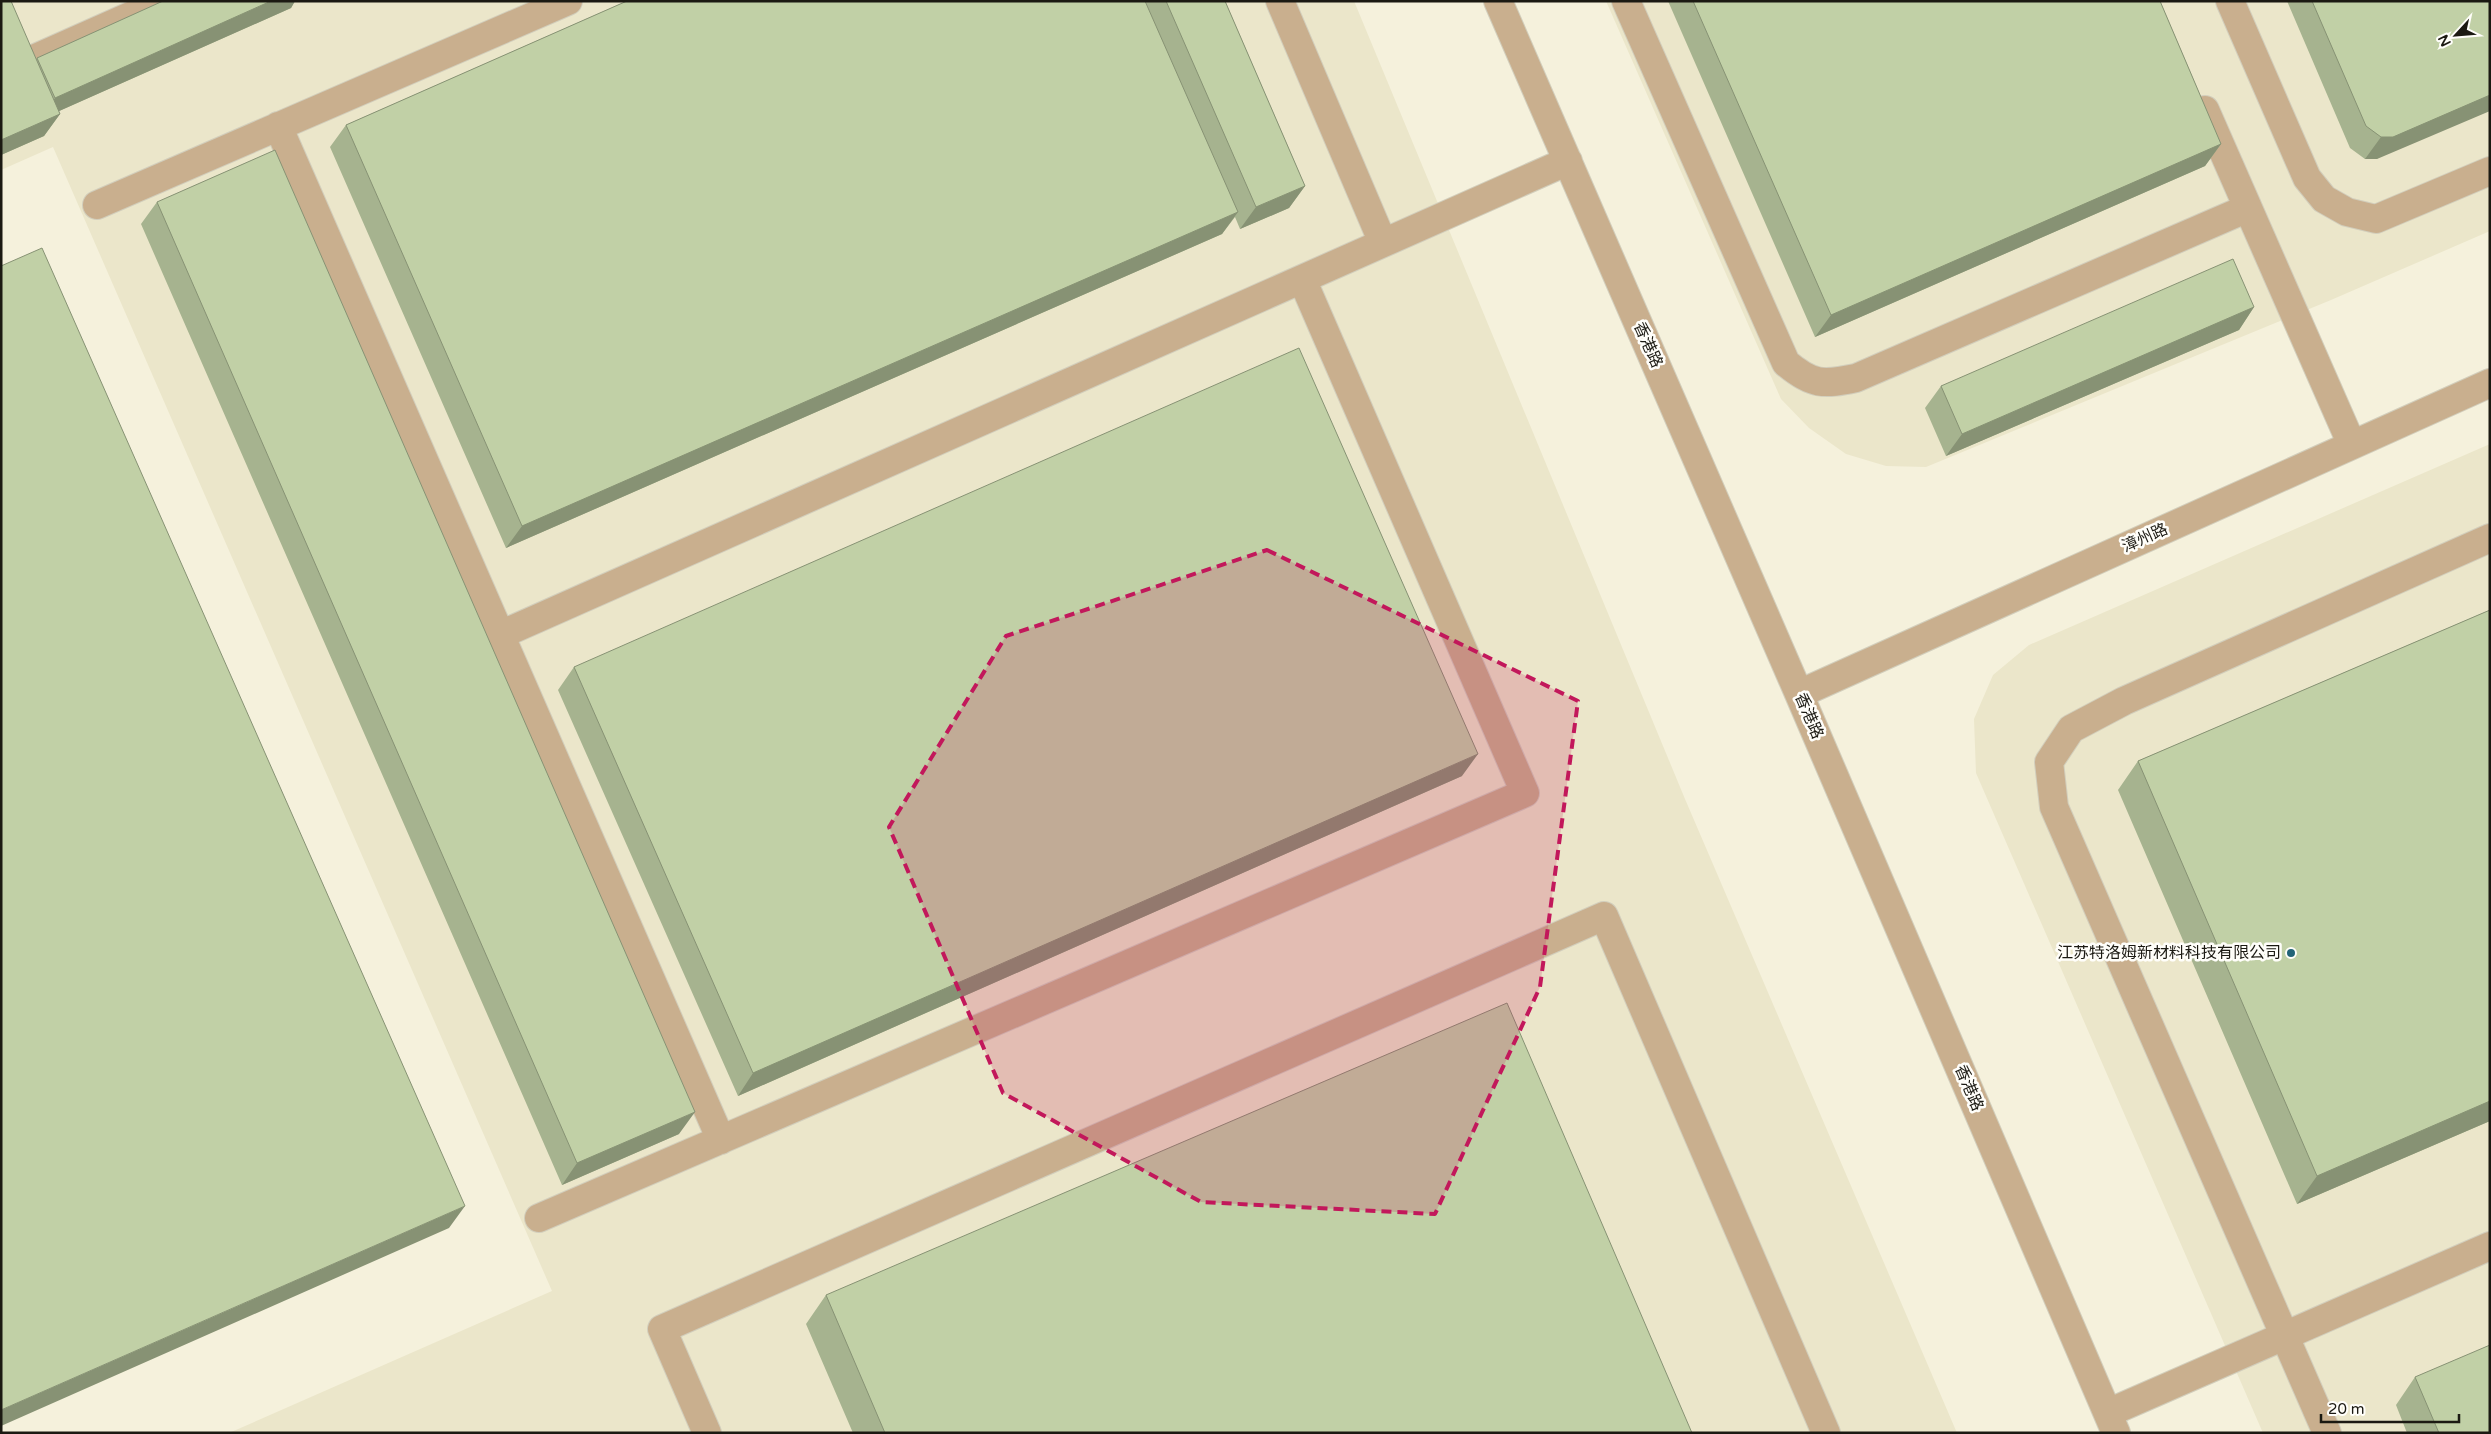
<svg xmlns="http://www.w3.org/2000/svg" width="2491" height="1434" font-family="'Varela Round','Noto Sans SC',sans-serif">
	<rect width="100%" height="100%" fill="#f5f1dc"/>
	<path fill="#ebe6ca" d="M1,1H1354L1685,799L1957,1433H229L552,1291L53,147L1,170Z
		M1606,1H2490V231L2331,300L1926,467L1886,466L1846,454L1809,428L1781,399Z
		M2490,444V1433H2263L1976,773L1974,719L1993,675L2029,645Z"/>
	<g fill="none" stroke-linecap="round" stroke-linejoin="round">
		<defs>
			<path id="minor" d="M1280,1L1383,243
				M1498,1L1799,694L2116,1433
				M1626,1L1786,363C1812,385 1823,385 1856,378L2248,208
				M2230,1L2307,178L2324,199L2347,212L2376,219L2490,171
				M29,61L164,1
				M2205,110L2352,445
				M278,126L721,1140
				M97,205L568,1
				M500,635L1568,161
				M1799,694L2490,383
				M539,1218L1525,793L1302,279
				M2108,1413L2490,1246
				M707,1433L662,1329L1604,916L1826,1433
				M2327,1433L2054,807L2049,762L2071,729L2124,701L2490,538"/>
		</defs>
		<use href="#minor" stroke="#d2cebc" stroke-width="30"/>
		<use href="#minor" stroke="#c9af8e" stroke-width="28"/>
	</g>
	<path fill="#a6b38f" d="M1,1L36,59L37,58L163,1H295L291,8L59,111L60,114L44,136L1,155Z
		M627,1H1225L1305,186L1289,208L1240,229L1235,217L1222,234L506,548L330,147L346,125Z
		M1668,1H2160L2221,144L2205,166L1815,337Z
		M2287,1H2490L2377,159H2365L2350,148Z
		M157,202L679,1134L562,1185L141,224Z
		M2254,307L2239,330L1946,456L1925,408L1941,386Z
		M2490,610V1121L2297,1204L2118,790L2138,761Z
		M574,667L1462,776L738,1096L558,690Z
		M826,1295L1692,1433H853L806,1324Z
		M2415,1377L2490,1433H2407L2396,1405Z"/>
	<path fill="#879274" d="M271,1H295L291,8L39,120L55,98Z
		M2490,95V111L2377,159H2365L2381,137Z
		M60,114L44,136L1,155V140Z
		M2221,144L2205,166L1815,337L1831,315Z
		M1305,186L1289,208L1240,229L1256,207Z
		M1238,212L1222,234L506,548L522,526Z
		M2254,307L2239,330L1946,456L1962,434Z
		M1478,754L1462,776L738,1096L753,1073Z
		M2490,1101V1121L2297,1204L2317,1176Z
		M695,1112L679,1134L562,1185L577,1163Z
		M465,1206L449,1228L1,1426V1410Z"/>
	<path fill="#c1d0a6" stroke="#879274" d="M1,1H11L60,114L1,140Z
		M163,1H271L55,98L37,58Z
		M627,1H1145L1238,212L522,526L346,125Z
		M1166,1H1225L1305,186L1256,207Z
		M1693,1H2160L2221,144L1831,315Z
		M2312,1H2490V95L2393,137H2381L2366,126Z
		M275,150L695,1112L577,1163L157,202Z
		M42,248L465,1206L1,1410V266Z
		M2233,259L2254,307L1962,434L1941,386Z
		M1299,348L1478,754L753,1073L574,667Z
		M2490,610V1101L2317,1176L2138,761Z
		M1507,1003L1692,1433H885L826,1295Z
		M2490,1345V1433H2439L2415,1377Z"/>
	<path fill="#c2185b" fill-opacity="0.2" stroke="#c2185b" stroke-width="4" stroke-dasharray="10 6" stroke-linejoin="round" d="M1267,550L1578,701L1540,987L1435,1214L1201,1202L1003,1093L889,827L1006,636Z"/>
	<circle fill="#226377" stroke="#fffefa" stroke-width="2" cx="2291" cy="953" r="5"/>
	<g text-anchor="middle" dominant-baseline="central" stroke-width="5" stroke-linejoin="round" paint-order="stroke">
		<g font-size="16" fill="#1b1912" stroke="#fffefa">
			<text transform="translate(1648 345) rotate(66)">香港路</text>
			<text transform="translate(2145 538) rotate(-24)">漳州路</text>
			<text transform="translate(1809 716) rotate(67)">香港路</text>
			<text transform="translate(1969 1088) rotate(67)">香港路</text>
		</g>
		<g font-size="16" fill="#1b1912" stroke="#fffefa" text-anchor="end">
			<text x="2281" y="953">江苏特洛姆新材料科技有限公司</text>
		</g>
	</g>
	<rect width="2491" height="1434" fill="none" stroke="#1b1912" stroke-width="5"/>
	<g transform="translate(2456 35) rotate(244)" stroke="#fffefa" stroke-width="4" paint-order="stroke">
	<path d="M0-4L9 19L0 12L-9 19Z" fill="#1b1912"/>
	<text y="-8" font-size="14" font-weight="bold" text-anchor="middle" fill="#1b1912">N</text>
	</g>
	<path d="M2321 1414v8h138v-8" fill="none" stroke="#1b1912" stroke-width="2.5"/>
	<text x="2328" y="1414" font-size="15" fill="#1b1912" stroke="#fffefa" stroke-width="4" paint-order="stroke">20 m</text>
</svg>
